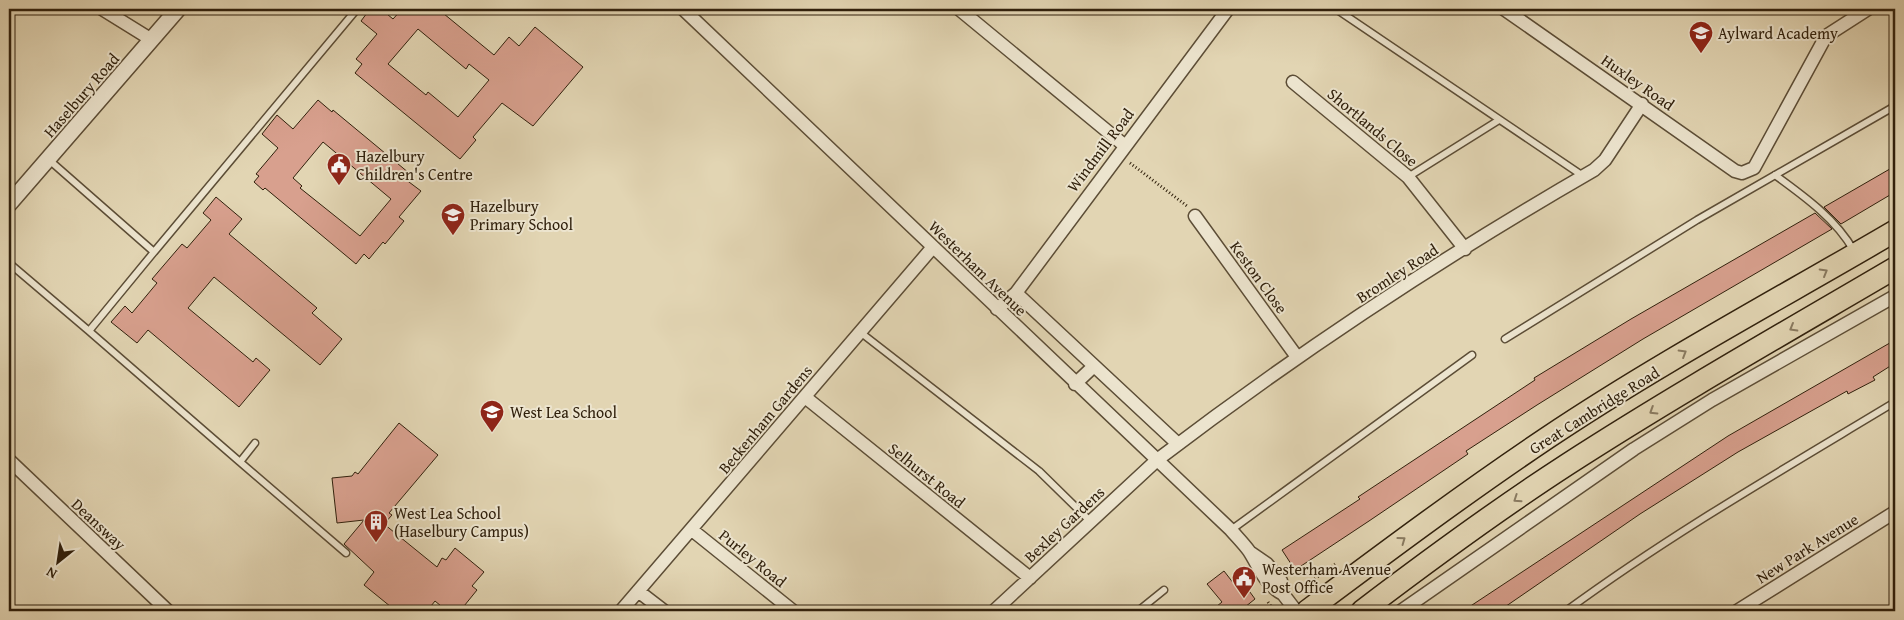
<svg xmlns="http://www.w3.org/2000/svg" width="1904" height="620" font-family="'Gentium Book Plus',serif">
	<rect width="100%" height="100%" fill="#e2d5b3"/>
	<filter id="stains"><feTurbulence type="fractalNoise" baseFrequency=".004" numOctaves="4"/><feColorMatrix values="0 0 0 0 .2 0 0 0 0 .09 0 0 0 0 .02 0 0 0 .5 -.17"/></filter>
	<radialGradient id="worn" r=".72"><stop offset=".6" stop-color="#630" stop-opacity="0"/><stop offset="1" stop-color="#630" stop-opacity=".3"/></radialGradient>
	<path fill="#d8a08e" stroke="#30200c" fill-rule="evenodd" d="M370,9H381L393,19L402,9H438L494,55L509,37L519,46L535,27L583,67L533,126L502,103L473,137L476,140L460,159L355,73L362,64L356,59L377,34L361,21ZM418,29L466,69L469,64L489,80L458,117L428,92L426,95L388,64Z
		M318,100L332,112L333,110L409,173L405,179L421,191L399,217L404,221L385,244L383,242L369,259L364,254L356,264L265,188L263,190L254,182L259,176L256,174L278,148L262,134L277,115L293,129ZM323,142L391,199L360,236L300,188L302,186L293,178Z
		M1895,166V192L1841,224L1824,207Z
		M216,197L242,219L229,234L317,308L312,313L342,339L320,365L214,277L188,308L253,362L256,358L270,370L239,407L148,330L137,343L111,322L125,306L132,313L157,283L152,279L182,244L187,248L211,220L203,213Z
		M1815,213L1832,229L1643,339L1537,405L1466,451L1468,454L1369,521L1295,570L1282,550L1360,499L1358,497L1535,380L1534,378L1631,319Z
		M1895,340V363L1873,377L1875,380L1848,394L1847,391L1738,452L1640,514L1499,611H1463L1728,436Z
		M399,423L438,455L389,513L392,515L384,524L437,567L442,558L446,560L455,548L484,572L472,586L477,590L460,611H447L435,601L427,611H396L364,585L374,572L344,544L364,520L337,523L332,478L352,476L355,472L358,474Z
		M1224,571L1241,593L1247,588L1255,599L1240,611H1211L1222,602L1207,584Z"/>
	<g fill="none" stroke-linecap="round" stroke-linejoin="round">
		<defs>
			<path id="service" d="M1336,9L1583,176
				M48,159L154,252L89,331L240,462L255,443
				M1775,175C1804,196 1836,219 1854,251
				M1408,177L1499,120
				M154,252L357,9
				M9,263L89,331
				M860,332L1039,471L1090,521
				M1505,339L1697,220L1895,106
				M240,462L346,553
				M1231,530L1472,355
				M1138,611L1164,590
				M1566,611C1671,534 1784,469 1895,402"/>
			<path id="minor" d="M102,9L152,40
				M683,9L1231,530C1237,537 1244,544 1249,551C1260,568 1264,584 1283,594
				M959,9L1124,145
				M1504,9L1735,171L1742,173L1754,168L1826,36L1868,9
				M1293,82L1408,177L1465,249
				M1195,216L1297,357
				M1016,293L1178,444
				M997,309L1016,293L1228,9
				M1075,384L1094,366
				M805,397L1030,578
				M9,460L168,611
				M692,530L793,611
				M1251,553L1267,564L1281,581L1283,594L1296,611
				M638,591L664,611
				M621,611L933,247
				M994,611L1157,460C1296,354 1443,257 1594,170L1605,160L1642,104
				M1401,611L1634,449L1712,400L1895,296
				M1737,611L1895,512"/>
			<path id="tertiary" d="M9,204L178,9"/>
			<path id="trunk" d="M1307,611C1386,552 1465,493 1547,438C1659,363 1779,299 1895,231
				M1362,611C1429,560 1497,510 1568,464C1675,395 1786,332 1895,268"/>
		</defs>
		<use href="#service" stroke="#5c4d36" stroke-width="9"/>
		<use href="#minor" stroke="#5c4d36" stroke-width="15"/>
		<use href="#tertiary" stroke="#5c4d36" stroke-width="18"/>
		<use href="#trunk" stroke="#30200c" stroke-width="24"/>
		<path stroke="#30200c" stroke-width="3" stroke-dasharray="1 2.5" stroke-linecap="butt" d="M1130,163L1187,206
			M1297,589H1301L1335,564
			M1268,602L1274,611"/>
		<use href="#service" stroke="#ece4ce" stroke-width="6"/>
		<use href="#minor" stroke="#ece4ce" stroke-width="12"/>
		<use href="#tertiary" stroke="#ece4ce" stroke-width="15"/>
		<use href="#trunk" stroke="#e2d5b3" stroke-width="21"/>
	</g>
	<defs><path id="oneway-chevron" d="M-2-3.5L2.5 0L-2 3.5" fill="none" stroke-width="1.6" stroke-linecap="round" stroke-linejoin="round" transform="scale(1.25)"/></defs>
	<g stroke="#897a60">
		<use href="#oneway-chevron" transform="translate(1824 272) rotate(-30)"/>
		<use href="#oneway-chevron" transform="translate(1793 328) rotate(150)"/>
		<use href="#oneway-chevron" transform="translate(1683 353) rotate(-31)"/>
		<use href="#oneway-chevron" transform="translate(1653 411) rotate(148)"/>
		<use href="#oneway-chevron" transform="translate(1517 499) rotate(146)"/>
		<use href="#oneway-chevron" transform="translate(1402 540) rotate(-36)"/>
	</g>
	<defs>
		<symbol id="school-pin" viewBox="-11 -11 22 30"><path d="M0 17L-7.5 6A9.5 9.5 0 1 1 7.5 6Z" fill="#8f2418" stroke="#ece4ce"/><path d="M0-5L7-2L0 1L-7-2ZM-4 1L0 2.5L4 1V4Q0 6-4 4Z" fill="#fff"/></symbol>
		<symbol id="civic-pin" viewBox="-11 -11 22 30"><path d="M0 17L-7.5 6A9.5 9.5 0 1 1 7.5 6Z" fill="#8f2418" stroke="#ece4ce"/><path d="M-.6-6.5H3V-4.5H.6V-3L4-1V1h2V6H-6V1h2V-1L-.6-3ZM-1.2 2.5V6h2.4V2.5Z" fill="#fff"/></symbol>
		<symbol id="building-pin" viewBox="-11 -11 22 30"><path d="M0 17L-7.5 6A9.5 9.5 0 1 1 7.5 6Z" fill="#8f2418" stroke="#ece4ce"/><path d="M-4-6H4V6H1V3H-1V6H-4ZM-2.5-4.3h1.7v1.8h-1.7ZM.8-4.3h1.7v1.8H.8ZM-2.5-1h1.7V.8h-1.7ZM.8-1h1.7V.8H.8Z" fill="#fff"/></symbol>
	</defs>
	<g fill-rule="evenodd">
		<use href="#school-pin" x="1687" y="19" width="28" height="38"/>
		<use href="#civic-pin" x="325" y="151" width="28" height="38"/>
		<use href="#school-pin" x="439" y="201" width="28" height="38"/>
		<use href="#school-pin" x="478" y="398" width="28" height="38"/>
		<use href="#building-pin" x="362" y="508" width="28" height="38"/>
		<use href="#civic-pin" x="1230" y="564" width="28" height="38"/>
	</g>
	<g text-anchor="middle" dominant-baseline="central" stroke-width="4" stroke-linejoin="round" paint-order="stroke">
		<g font-size="16" fill="#30200c" stroke="#ece4ce" text-anchor="start">
			<text x="1718" y="33">Aylward Academy</text>
			<text x="356" y="156">Hazelbury<tspan x="356" dy="18">Children's Centre</tspan></text>
			<text x="470" y="206">Hazelbury<tspan x="470" dy="18">Primary School</tspan></text>
			<text x="510" y="412">West Lea School</text>
			<text x="394" y="513">West Lea School<tspan x="394" dy="18">(Haselbury Campus)</tspan></text>
			<text x="1262" y="569">Westerham Avenue<tspan x="1262" dy="18">Post Office</tspan></text>
		</g>
		<g font-size="16" fill="#30200c" stroke="#ece4ce">
			<text transform="translate(1638 82) rotate(35)">Huxley Road</text>
			<text transform="translate(81 95) rotate(-49)">Haselbury Road</text>
			<text transform="translate(1373 127) rotate(40)">Shortlands Close</text>
			<text transform="translate(1100 150) rotate(-53)">Windmill Road</text>
			<text transform="translate(978 268) rotate(44)">Westerham Avenue</text>
			<text transform="translate(1397 273) rotate(-33)">Bromley Road</text>
			<text transform="translate(1259 277) rotate(54)">Keston Close</text>
			<text transform="translate(1594 410) rotate(-32)">Great Cambridge Road</text>
			<text transform="translate(765 419) rotate(-50)">Beckenham Gardens</text>
			<text transform="translate(927 475) rotate(39)">Selhurst Road</text>
			<text transform="translate(99 524) rotate(43)">Deansway</text>
			<text transform="translate(1064 524) rotate(-43)">Bexley Gardens</text>
			<text transform="translate(1807 548) rotate(-32)">New Park Avenue</text>
			<text transform="translate(753 558) rotate(39)">Purley Road</text>
		</g>
	</g>
	<rect width="1904" height="620" fill="none" stroke="#e2d5b3" stroke-width="30"/>
	<rect x="10" y="10" width="1884" height="600" fill="none" stroke="#30200c" stroke-width="2.5"/>
	<rect x="15" y="15" width="1874" height="590" fill="none" stroke="#30200c"/>
	<g transform="translate(58 562) rotate(210)" stroke="#ece4ce" stroke-width="4" paint-order="stroke">
	<path d="M0-4L9 19L0 12L-9 19Z" fill="#30200c"/>
	<text y="-8" font-size="14" font-weight="bold" text-anchor="middle" fill="#30200c">N</text>
	</g>
	<rect width="100%" height="100%" filter="url(#stains)"/>
	<rect width="100%" height="100%" fill="url(#worn)"/>
</svg>
